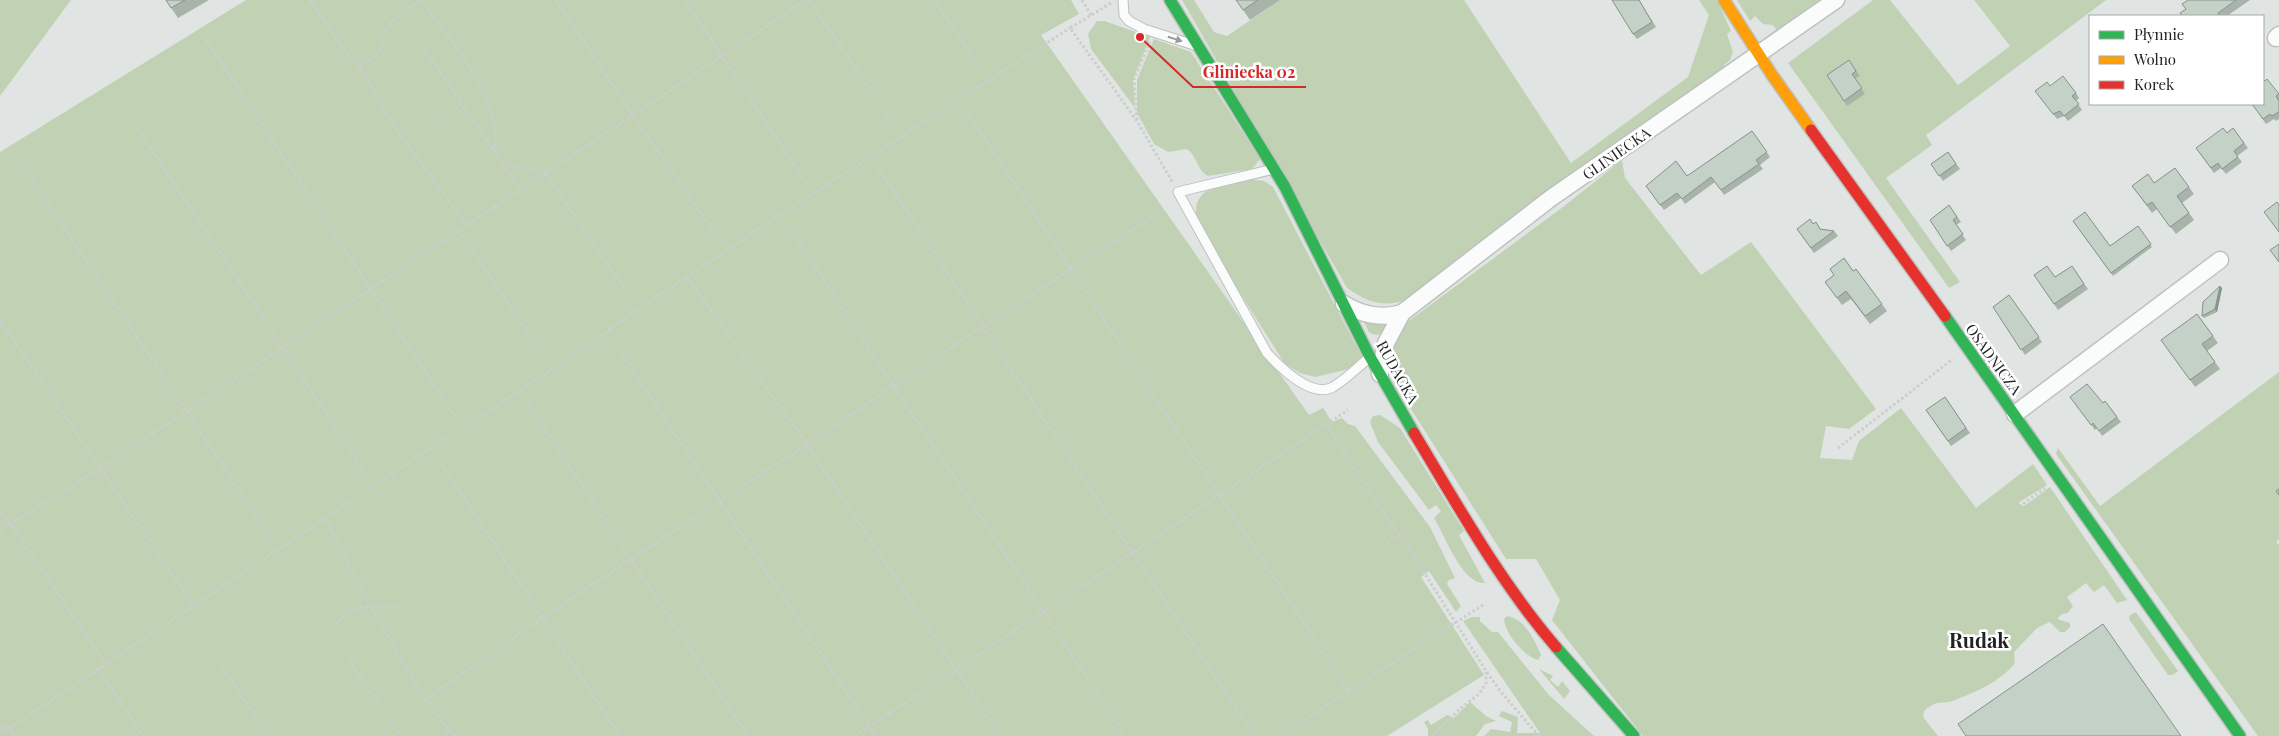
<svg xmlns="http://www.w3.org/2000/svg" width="2279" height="736" font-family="'Playfair Display',serif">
	<rect width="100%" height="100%" fill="#e0e4e2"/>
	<path fill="#c1d2b4" d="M0,0H71L0,96Z
		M246,0H1071L1079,14L1041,35L1309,415L1323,408L1332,422L1342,418L1348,424L1355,426L1430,527L1455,578L1449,580L1447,584L1461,606L1456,612L1429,571L1421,577L1484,675L1387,736H0V152Z
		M1182,0H1194L1214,32L1227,36L1280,0H1464L1571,163L1688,77L1709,15L1699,0H1717L1731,31L1727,34L1733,52L1730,60L1724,65L1727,69L1417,296C1387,308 1373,306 1347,288Z
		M1737,0H1821L1778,32L1773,25L1763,24L1755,16L1750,21Z
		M1873,0H1890L1958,85L2010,46L1974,0H2106L1926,135L1932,145L1886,178L1960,282L1949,288L1788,63Z
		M1097,21H1104L1150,37L1133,80L1135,108L1091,49L1088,34Z
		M1154,39L1191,52L1260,159L1252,169L1208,176C1197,170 1197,156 1187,149L1168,152L1154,144L1137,113V80Z
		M1622,160L1625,178L1701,275L1751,242L1876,409L1849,429L1826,426L1820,458L1852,460L1859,441L1901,408L1976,508L2033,464L2047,485L2018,503L2024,506L2050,487L2127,600L2117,603L2104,585L2094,592L2086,583L2067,597L2073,606L2068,613L2062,614L2057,619L2070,623V627L2065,632H2060L2050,622L2037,628L2014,652L2015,663C2000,682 1974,693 1952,701C1938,705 1938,699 1924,711L1923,717L1938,736H1643L1552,620L1560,600L1536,559H1506L1392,379C1387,354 1395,344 1406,323L1563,207Z
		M1247,179L1264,181L1273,187L1362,357L1353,368L1315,377L1300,373L1285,364L1200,230C1185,188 1215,187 1247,179Z
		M1363,320L1391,323C1384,331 1380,339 1369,332Z
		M2279,372V539L2276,542L2279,545V736H2258L2056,454L2058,448L2100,506Z
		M1380,415L1400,428L1464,531L1459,535L1485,583C1462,585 1445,535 1434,518L1441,511L1436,505L1429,510L1378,442L1370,422L1373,416Z
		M2136,612L2178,671L2173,675H2168L2129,619L2130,615Z
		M1507,616C1524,618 1535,640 1541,655L1538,660C1524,656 1505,634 1504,619Z
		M1472,617H1480V621L1492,632H1498L1548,694L1594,736H1484L1491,729L1510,732L1512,722L1499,716L1502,711L1518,717L1517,733H1540L1463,621Z
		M1539,669L1553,676L1550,680L1558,687L1562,681L1570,691L1564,699Z
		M1470,702L1486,716L1496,721L1485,724L1476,736H1428V729L1424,722L1428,720L1431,725L1447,715L1454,718Z"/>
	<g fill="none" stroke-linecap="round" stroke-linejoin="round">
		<defs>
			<path id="lane" d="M1123,0L1124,15L1129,21L1144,29L1194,45
				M1274,169L1178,192L1267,353C1280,367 1312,399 1333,387C1346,379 1358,367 1370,357"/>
			<path id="street" d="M2276,38L2279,35
				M1344,304C1362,315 1383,319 1402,313
				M1380,374L1386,343L1402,313L1551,198L1836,0
				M2015,414L2220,260"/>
			<path id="fast" d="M1170,0L1285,187L1369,355L1414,433
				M1945,316L2240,736
				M1556,647L1634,736"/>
			<path id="slow" d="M1724,0L1772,75L1811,130"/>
			<path id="jam" d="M1811,130L1945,316
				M1414,433C1458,506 1500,582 1556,647"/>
		</defs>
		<use href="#lane" stroke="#bec1bf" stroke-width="11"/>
		<use href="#street" stroke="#bec1bf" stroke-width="19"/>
		<use href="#fast" stroke="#bec1bf" stroke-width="14"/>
		<use href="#slow" stroke="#bec1bf" stroke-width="14"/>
		<use href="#jam" stroke="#bec1bf" stroke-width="14"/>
		<path stroke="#cccecd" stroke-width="3" stroke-dasharray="2.5 2.5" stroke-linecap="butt" d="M310,0L341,46L360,67L388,117L466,225
			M422,0C451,42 503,100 495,152
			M556,0L632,114L720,241
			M685,0L807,184
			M809,0L893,123
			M935,0L980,69
			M1082,0L1091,15
			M1111,3L1070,28L1137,121L1173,183
			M206,40L455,416
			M424,48L519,188
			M360,67L382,49C382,24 401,9 423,2
			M967,112L1348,690
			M1137,120L1134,79L1150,42
			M439,127L461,103
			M139,130L366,474
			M503,164L545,172L631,298
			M23,166L271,538
			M878,168L1254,736
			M789,227L1125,736
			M460,231L544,357
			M687,277L807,444L1000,736
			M0,320L193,605
			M615,343L875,736
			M527,402L748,736
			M1326,425L1401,538
			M1838,448L1953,359
			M439,460L620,736
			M2014,498L2024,503L2045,488
			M0,509L106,663
			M326,520L370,605L425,700L450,731L444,736
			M0,530L101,468L806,0
			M1379,549L1395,537L1405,542L1486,671L1501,692L1539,736
			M335,624C358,602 372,605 402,608
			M218,661L269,736
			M350,661L400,736
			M98,668L143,736
			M425,700L543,617L807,444L981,327L1155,215
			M0,727L10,728L15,736
			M450,731L456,736
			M0,733L10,728L458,430C536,382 610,328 687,277C813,192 942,111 1070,28
			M855,736L1348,410
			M1279,736L1483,605
			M1432,736L1461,708L1479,694L1486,683V671"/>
		<use href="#lane" stroke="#fafbfb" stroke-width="9"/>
		<use href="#street" stroke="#fafbfb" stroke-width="16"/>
		<use href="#fast" stroke="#30b455" stroke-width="11"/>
		<use href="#slow" stroke="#ff9f0a" stroke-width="11"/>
		<use href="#jam" stroke="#e5322d" stroke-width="11"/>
	</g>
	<path fill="#a8b4aa" d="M166,0H209L178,18Z
		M1236,0H1280L1250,20Z
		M1639,0L1656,27L1637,39L1633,34Z
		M2188,0H2250L2227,16H2182L2186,9L2182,4Z
		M1849,60L1860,76L1855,79L1865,94L1847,106L1827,75Z
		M2050,86L2076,93L2079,98L2076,101L2082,110L2068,121L2064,116L2057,119L2039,96Z
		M2279,94V119L2276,121L2274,119L2266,124L2252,104Z
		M2233,128L2248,148L2237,156L2242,162L2226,174L2221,168L2214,173L2196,148L2227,133Z
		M1752,131L1770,157L1760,165L1763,169L1724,195L1715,182L1685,204L1681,198L1664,210L1646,186L1687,176Z
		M1948,152L1960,169L1943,181L1931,164Z
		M2175,168L2194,194L2182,203L2194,220L2176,234L2157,209L2152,213L2132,186L2154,183Z
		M1949,205L1961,222L1956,225L1966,240L1951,251L1930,220Z
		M2073,221L2110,246L2138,226L2152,247L2113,276Z
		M1813,224L1820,229L1834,231L1838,236L1814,253L1797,229Z
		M2072,266L2088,289L2058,310L2034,275L2055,277Z
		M1856,269L1887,311L1870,324L1851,299L1842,305L1825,282L1853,271Z
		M2222,288L2217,312L2204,318L2202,316Z
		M2009,295L2042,342L2025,355L1993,307Z
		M2197,314L2218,343L2207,351L2220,369L2195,387L2161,340Z
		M1945,397L1970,433L1951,446L1926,410Z
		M2070,397L2103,403L2105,401L2121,422L2102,436L2097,428L2095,430Z"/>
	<path fill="#88928b" d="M2220,286L2222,288L2217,312L2215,309Z"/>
	<path fill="#c3d1c6" stroke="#88928b" d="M166,0H185L171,8Z
		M1236,0H1258L1243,10Z
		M1612,0H1639L1652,22L1633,34Z
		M2188,0H2236L2218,13L2220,16H2182L2180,13L2186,9L2182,4Z
		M1849,60L1856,71L1852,74L1862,88L1844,101L1827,75Z
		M2063,76L2076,93L2072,96L2079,104L2064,116L2060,111L2053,114L2035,91L2047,82L2050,86Z
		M2263,79L2265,81L2267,79L2279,94L2276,96L2279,101V112L2272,116L2270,114L2263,119L2252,104H2263Z
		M2223,128L2227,133L2233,128L2244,143L2234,151L2238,157L2222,169L2218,163L2211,168L2196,148Z
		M1752,131L1767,152L1756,160L1759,164L1721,190L1711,177L1682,199L1677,193L1660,205L1646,186L1676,161L1687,176Z
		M1948,152L1956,164L1939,176L1931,164Z
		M2175,168L2189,187L2177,196L2189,213L2170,227L2152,202L2147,205L2132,186L2148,174L2154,183Z
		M2277,202L2279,205V232L2264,212Z
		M1949,205L1957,217L1953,220L1963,234L1947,246L1930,220Z
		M2085,212L2110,246L2138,226L2151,244L2111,273L2073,221Z
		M1810,219L1813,224L1816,222L1820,229L1834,231L1811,248L1797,229Z
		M2279,244V262L2270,250Z
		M1844,258L1853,271L1856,269L1882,304L1865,316L1846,291L1837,298L1825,282L1834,275L1830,269Z
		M2047,266L2055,277L2072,266L2084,284L2054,304L2034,275Z
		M2220,286L2215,309L2202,316L2203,302Z
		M2009,295L2039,337L2021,350L1993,307Z
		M2197,314L2213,336L2202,344L2215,362L2190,380L2161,340Z
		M2087,384L2103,403L2105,401L2117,417L2099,431L2093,423L2091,425L2070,397Z
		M1945,397L1966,428L1948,441L1926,410Z
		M2279,489V495L2276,491Z
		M2103,624L2181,736H1966L1958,724Z"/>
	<defs><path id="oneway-solid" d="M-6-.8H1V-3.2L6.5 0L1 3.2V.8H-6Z" transform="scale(1.25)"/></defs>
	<use fill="#999a9a" href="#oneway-solid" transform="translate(1175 39) rotate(17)"/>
	<g text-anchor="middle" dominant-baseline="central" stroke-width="5" stroke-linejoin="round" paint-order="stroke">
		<g font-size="15" fill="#222423" stroke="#fff">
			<text transform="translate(1616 153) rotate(-35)">GLINIECKA</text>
			<text transform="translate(1994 359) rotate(54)">OSADNICZA</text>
			<text transform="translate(1398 372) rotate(61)">RUDACKA</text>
		</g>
		<g font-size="20" font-weight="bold" fill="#222423" stroke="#fff">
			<text x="1979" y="639">Rudak</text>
		</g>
	</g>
	<path fill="none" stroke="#d62828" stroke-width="2" d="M1140 37L1193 87H1306"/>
	<circle fill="#d62828" stroke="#fff" stroke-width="2" cx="1140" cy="37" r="5"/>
	<g font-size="16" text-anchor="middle" font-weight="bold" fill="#d62828" stroke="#fff" stroke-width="5" stroke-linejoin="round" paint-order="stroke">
		<text x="1249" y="78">Gliniecka 02</text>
	</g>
	<rect x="2089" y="15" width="175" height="90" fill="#ffffff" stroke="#a7a7a7"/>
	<rect x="2099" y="31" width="25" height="8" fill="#30b455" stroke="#a7a7a7"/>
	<text x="2134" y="40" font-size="15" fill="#222423">Płynnie</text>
	<rect x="2099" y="56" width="25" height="8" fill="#ff9f0a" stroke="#a7a7a7"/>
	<text x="2134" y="65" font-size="15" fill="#222423">Wolno</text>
	<rect x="2099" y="81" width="25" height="8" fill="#e5322d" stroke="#a7a7a7"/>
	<text x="2134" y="90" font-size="15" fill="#222423">Korek</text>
</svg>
